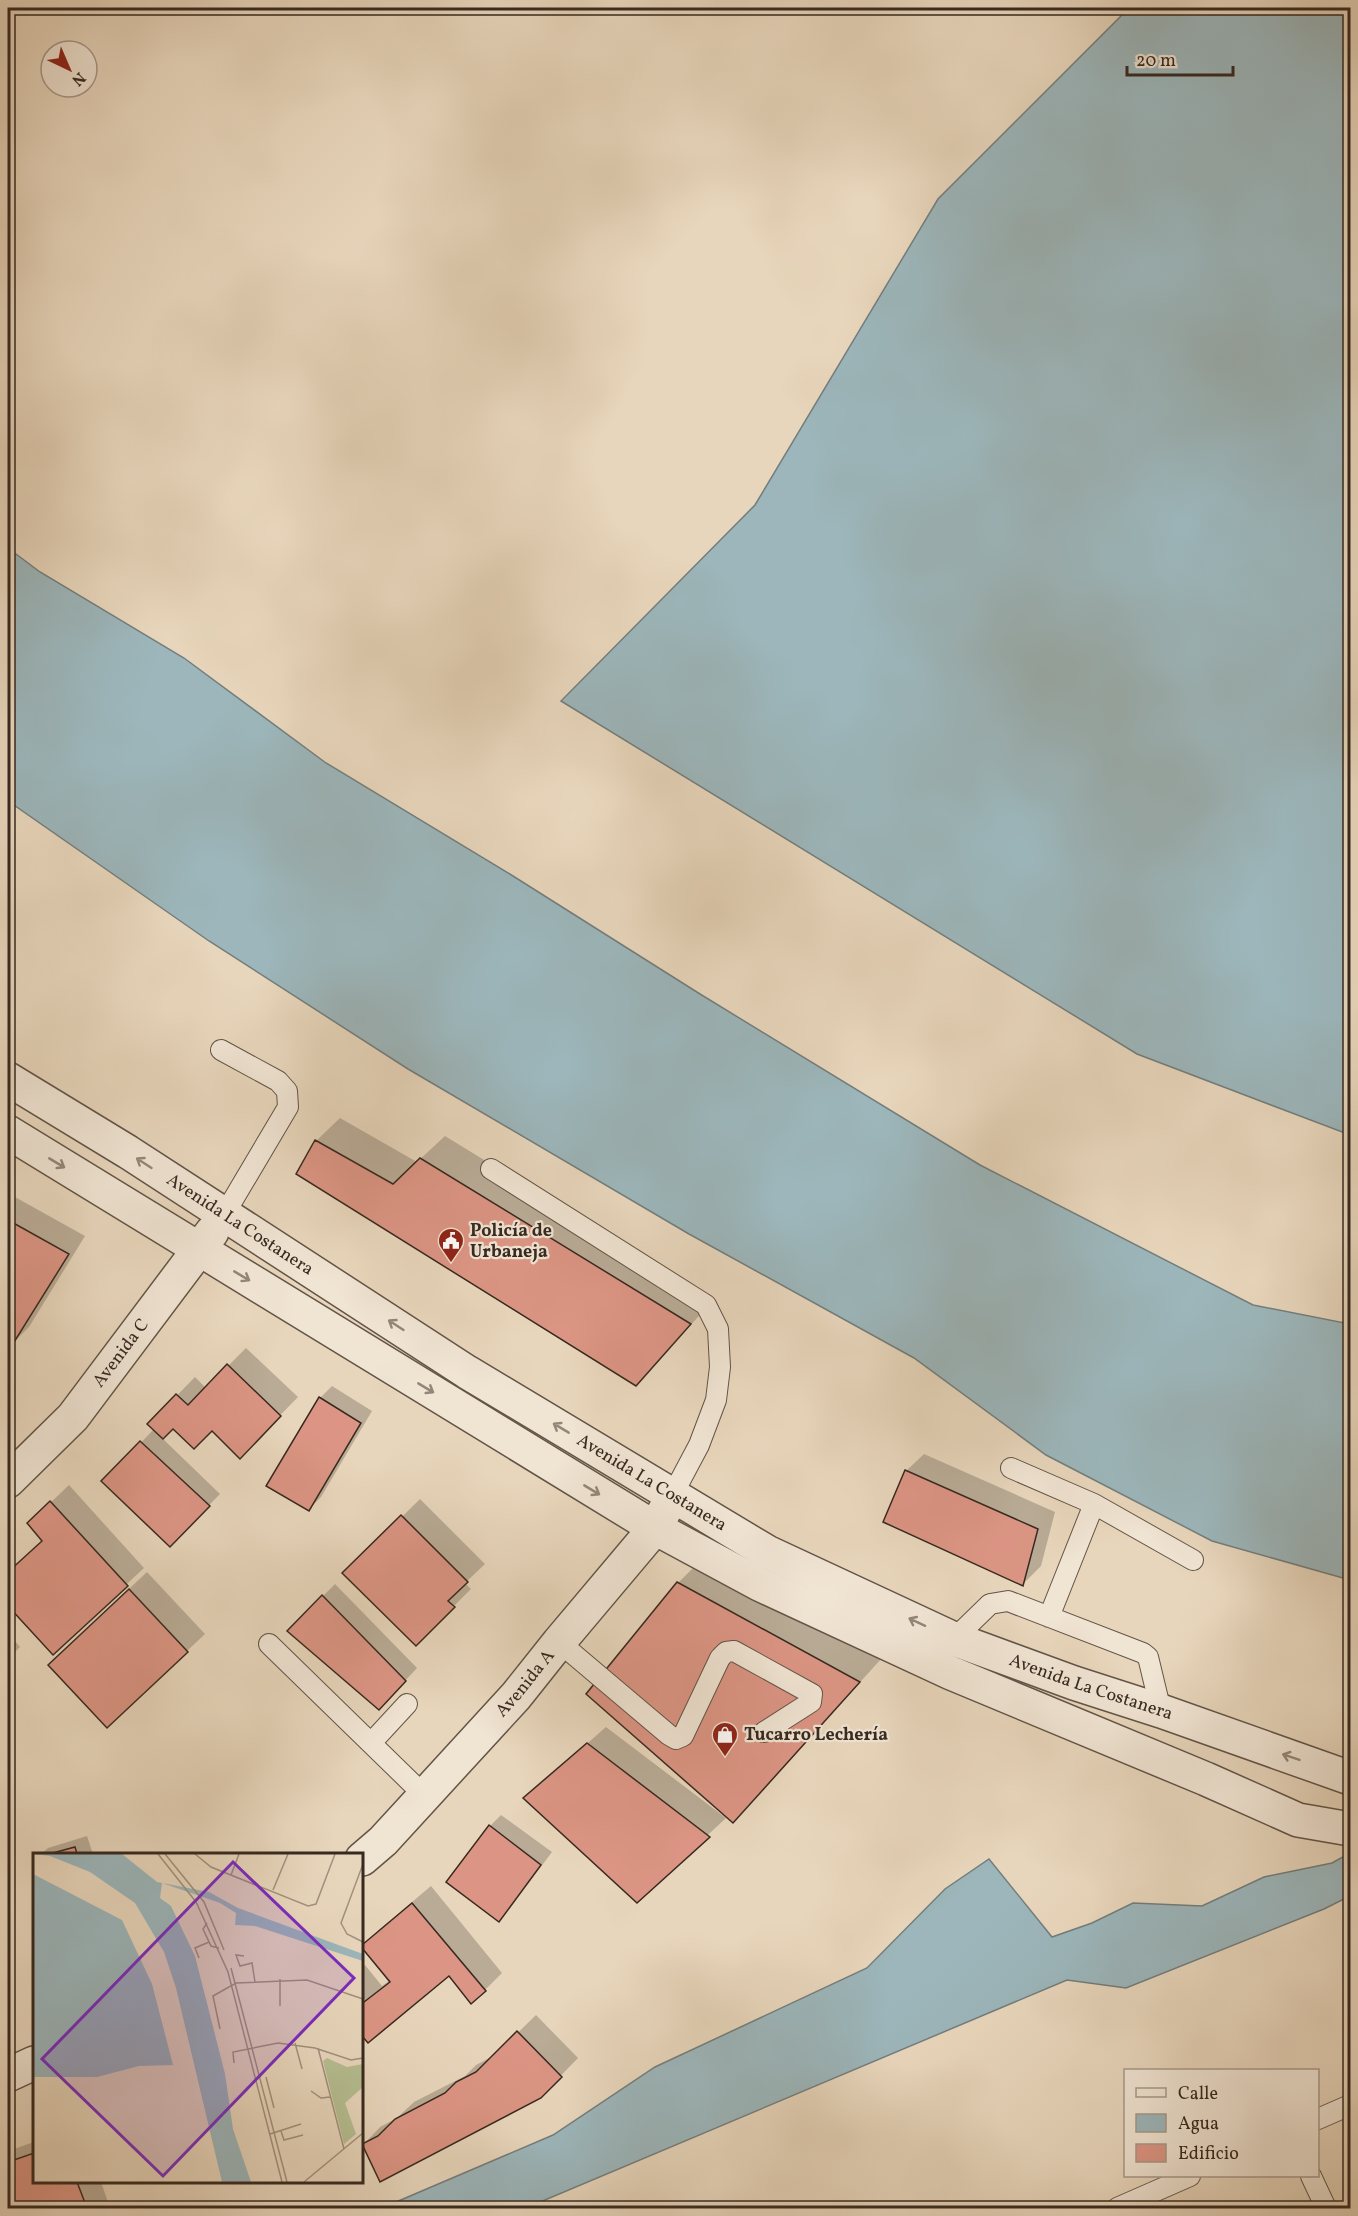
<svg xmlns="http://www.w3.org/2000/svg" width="1358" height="2216" font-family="Vollkorn,serif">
	<rect width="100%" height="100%" fill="#e8d6bc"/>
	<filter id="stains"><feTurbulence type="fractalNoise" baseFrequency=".00333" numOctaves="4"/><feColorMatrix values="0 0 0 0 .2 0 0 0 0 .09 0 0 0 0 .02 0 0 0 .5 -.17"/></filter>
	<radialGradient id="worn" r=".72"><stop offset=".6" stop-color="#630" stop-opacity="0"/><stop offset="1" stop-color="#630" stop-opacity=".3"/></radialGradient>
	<path fill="#9cb6bb" stroke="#737e7d" stroke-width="1.5" d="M1129,8H1350V1135L1137,1054L561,701L755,505L938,199Z
		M8,548L40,572L184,658L326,763L513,876L700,994L980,1165L1253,1305L1350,1324V1580L1212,1541L1046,1455L914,1358L689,1234L408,1069L209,941L11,803L8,799Z
		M1350,1853V1896L1324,1909L1126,1988L1067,1980L526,2208H382L553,2135L655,2067L867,1968L945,1889L989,1859L1052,1937L1092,1923L1133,1903L1202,1906L1264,1877L1332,1863Z"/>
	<path fill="#0003" d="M340,1118L417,1162L445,1136L713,1300L659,1361L636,1384L316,1141Z
		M15,1197L85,1236L29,1327L11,1345L8,1342V1205Z
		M246,1348L298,1397L257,1439L212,1429L173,1427L162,1438L220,1494L170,1545L104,1481L154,1429L149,1424L195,1377L206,1388Z
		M332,1386L372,1411L321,1497L309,1509L320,1398Z
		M924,1454L1055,1512L1041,1566L1023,1584L906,1471Z
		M69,1485L144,1568L53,1653L8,1603V1573L43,1540L47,1506Z
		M420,1499L485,1564L465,1583L471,1589L416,1644L345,1573Z
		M701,1560L882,1658L756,1797L678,1583Z
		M147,1572L205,1634L187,1651L67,1647Z
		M335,1584L417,1668L391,1696L289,1630Z
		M8,1632L20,1647L8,1659Z
		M606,1727L726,1818L637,1901L525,1798Z
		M501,1815L552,1852L510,1908L498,1920L490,1826Z
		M87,1836L93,1854H41L48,1848Z
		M431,1886L502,1973L485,1990L449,1974L368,2041L362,2033V1968L365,1965L382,1986L390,1980L362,1946L380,1929Z
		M536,2015L578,2058L540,2097L363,2145L380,2127L397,2118L414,2102L465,2076L476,2065L495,2055Z
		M34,2142V2182H101L108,2202L102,2208H8V2151Z"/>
	<path fill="#dc9584" stroke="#362920" stroke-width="1.5" d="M315,1140L393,1184L420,1158L691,1324L636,1386L296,1174Z
		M8,1220L69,1254L11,1347L8,1344Z
		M227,1364L281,1416L240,1459L212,1431L194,1449L173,1429L163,1439L147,1424L176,1394L188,1405Z
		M319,1397L361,1423L309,1511L266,1486Z
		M140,1441L210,1506L170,1547L101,1481Z
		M905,1470L1038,1529L1023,1586L883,1522Z
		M50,1501L128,1586L53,1655L8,1606V1572L42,1541L27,1523Z
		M401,1515L468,1582L448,1601L455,1607L416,1646L342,1573Z
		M677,1582L860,1682L733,1823L586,1694Z
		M129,1589L188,1652L107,1728L48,1665Z
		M322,1595L406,1681L379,1710L287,1631Z
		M587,1743L710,1837L637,1903L523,1798Z
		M489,1825L541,1865L499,1922L446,1882Z
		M75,1847L77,1854H49Z
		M412,1903L486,1991L471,2004L449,1976L368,2043L362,2036V1999L364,2002L390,1982L362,1948V1945Z
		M517,2031L562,2077L541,2098L380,2182L362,2144L378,2136L395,2119L445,2093L456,2082L476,2072Z
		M34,2153V2182H77L87,2208H8V2162Z"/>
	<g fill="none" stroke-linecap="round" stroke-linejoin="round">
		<defs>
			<path id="lane" d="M221,1050L278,1081L287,1091L288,1107L224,1215
				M491,1169L706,1305L718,1329L720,1367L716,1400L699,1445L673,1494
				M1011,1468L1094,1504L1049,1617
				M1094,1504L1193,1560
				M954,1639L990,1604L1008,1601L1143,1653L1148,1657L1161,1711
				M559,1642L669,1735L676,1739L683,1736L720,1658L726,1652L734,1651L812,1694L811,1702L764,1732
				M269,1644L425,1796
				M371,1743L407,1704
				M1318,2119L1350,2105
				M1311,2176L1326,2208
				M1117,2208L1190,2176"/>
			<g id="street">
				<path id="s1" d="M8,1079L128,1152L467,1372L767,1552L954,1639L1074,1683L1161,1711L1350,1778"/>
				<path d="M8,1132L655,1528L759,1584L951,1673L1206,1779L1298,1820L1350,1829"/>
				<path id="s2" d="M8,1481L73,1417L212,1232"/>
				<path id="s3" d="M362,1859L383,1841L516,1696L559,1642L655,1528L665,1510"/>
				<path d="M8,2075L34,2063"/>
			</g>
		</defs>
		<use href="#lane" stroke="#625447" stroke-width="22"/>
		<use href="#street" stroke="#625447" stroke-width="36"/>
		<use href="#lane" stroke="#f0e4d3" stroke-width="20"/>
		<use href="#street" stroke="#f0e4d3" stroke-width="33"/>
	</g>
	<defs><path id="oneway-shaft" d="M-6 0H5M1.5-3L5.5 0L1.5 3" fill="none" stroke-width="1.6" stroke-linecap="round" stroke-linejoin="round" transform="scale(1.5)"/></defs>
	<g stroke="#93867a">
		<use href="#oneway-shaft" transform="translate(57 1163) rotate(31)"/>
		<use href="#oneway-shaft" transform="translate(144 1163) rotate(-147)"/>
		<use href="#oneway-shaft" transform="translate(242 1276) rotate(31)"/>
		<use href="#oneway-shaft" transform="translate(396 1325) rotate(-147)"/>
		<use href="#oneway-shaft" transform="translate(426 1388) rotate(31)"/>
		<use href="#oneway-shaft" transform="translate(561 1428) rotate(-149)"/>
		<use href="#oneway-shaft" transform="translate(592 1490) rotate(31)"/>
		<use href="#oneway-shaft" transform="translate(917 1622) rotate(-155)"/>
		<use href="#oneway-shaft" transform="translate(1291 1757) rotate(-161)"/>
	</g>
	<defs>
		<symbol id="civic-pin" viewBox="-11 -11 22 30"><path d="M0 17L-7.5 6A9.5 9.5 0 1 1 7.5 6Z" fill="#8f2418" stroke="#f0e4d3"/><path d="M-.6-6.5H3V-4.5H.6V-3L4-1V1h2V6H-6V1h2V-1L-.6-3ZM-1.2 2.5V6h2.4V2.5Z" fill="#fff"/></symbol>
		<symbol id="shop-pin" viewBox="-11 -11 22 30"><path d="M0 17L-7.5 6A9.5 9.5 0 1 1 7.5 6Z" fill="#8f2418" stroke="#f0e4d3"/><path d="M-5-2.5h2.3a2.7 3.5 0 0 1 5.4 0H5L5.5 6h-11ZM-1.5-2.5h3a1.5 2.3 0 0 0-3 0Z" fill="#fff"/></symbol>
	</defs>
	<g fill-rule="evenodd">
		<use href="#civic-pin" x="436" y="1226" width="30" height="40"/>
		<use href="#shop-pin" x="710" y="1720" width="30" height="40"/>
	</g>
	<g text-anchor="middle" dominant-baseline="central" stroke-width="4.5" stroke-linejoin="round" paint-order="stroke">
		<g font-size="18" fill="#362920" stroke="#f0e4d3">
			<text stroke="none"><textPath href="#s1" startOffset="274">Avenida La Costanera</textPath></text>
			<text stroke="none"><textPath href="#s2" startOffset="171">Avenida C</textPath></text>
			<text stroke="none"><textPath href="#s1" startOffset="760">Avenida La Costanera</textPath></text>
			<text stroke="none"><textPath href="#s3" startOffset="240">Avenida A</textPath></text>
			<text stroke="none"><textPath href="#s1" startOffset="1246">Avenida La Costanera</textPath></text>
		</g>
		<g font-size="18" font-weight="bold" fill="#362920" stroke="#f0e4d3" text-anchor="start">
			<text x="470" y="1231">Policía de<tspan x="470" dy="21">Urbaneja</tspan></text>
			<text x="744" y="1735">Tucarro Lechería</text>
		</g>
	</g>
	<g transform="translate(33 1853)">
		<rect width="330" height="330" fill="#e8d6bc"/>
		<path d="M294,205L314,214L330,211V234L312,250L323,281L311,291L290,208Z" fill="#b5be91"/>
		<path d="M0,1H89L124,29L176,39L205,55L330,101V108L222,73L202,72L203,60L187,50L129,30L127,45L138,53L162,103L192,221L200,276L218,329H189L143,135L131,99L102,50L57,19L17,3ZM0,21L89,67L119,131L140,212L106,213L64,224H0Z" fill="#9cb6bb"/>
		<path fill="none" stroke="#a1917e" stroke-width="1.5" d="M125,1L163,49L195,119L249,329M132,1L171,49L191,97M162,1L178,14L275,53L283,51L302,1M330,11L308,70L314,81L330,89M198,22L206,1M240,37L255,1M174,70L170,76L178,93L186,95M211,103L203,102L207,113L219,110L222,129M166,105L162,95L176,89M198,115L254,329M247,126V153M187,176L180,143L203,130L274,127L330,146M262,190L269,216M285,195L311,296M201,210L200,199L245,190L282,195L318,207L330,205M233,224L241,255M278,238L288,245L297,244M248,278L251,287L270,282M237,281L268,271M271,329L330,280"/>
		<path fill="#7b2cbf" fill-opacity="0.15" stroke="#7b2cbf" stroke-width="3" d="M200,9L321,125L130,323L9,206Z"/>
		<rect width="330" height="330" fill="none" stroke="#362920" stroke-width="3"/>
	</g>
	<rect width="1358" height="2216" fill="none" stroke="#e8d6bc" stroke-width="30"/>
	<rect x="9" y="9" width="1340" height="2198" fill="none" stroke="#362920" stroke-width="3"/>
	<rect x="15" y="15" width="1328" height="2186" fill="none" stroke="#362920" stroke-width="1.5"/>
	<rect x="1124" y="2069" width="195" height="108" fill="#f0e4d3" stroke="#a6998b" stroke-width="1.5"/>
	<rect x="1136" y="2088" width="30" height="9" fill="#f0e4d3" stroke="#a6998b" stroke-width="1.5"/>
	<text x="1178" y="2099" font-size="18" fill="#362920">Calle</text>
	<rect x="1136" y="2114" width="30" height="18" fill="#9cb6bb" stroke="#a6998b" stroke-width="1.5"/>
	<text x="1178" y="2129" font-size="18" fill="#362920">Agua</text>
	<rect x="1136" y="2144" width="30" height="18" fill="#dc9584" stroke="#a6998b" stroke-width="1.5"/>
	<text x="1178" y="2159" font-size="18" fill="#362920">Edificio</text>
	<g transform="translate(69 69) rotate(136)"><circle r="28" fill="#f0e4d3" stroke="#a6998b" stroke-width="1.5"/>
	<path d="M0-4.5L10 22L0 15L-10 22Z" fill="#8f2418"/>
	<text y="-9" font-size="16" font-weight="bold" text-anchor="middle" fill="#362920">N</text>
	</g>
	<path d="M1127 66v9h106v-9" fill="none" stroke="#362920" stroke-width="3"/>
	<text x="1136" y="66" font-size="18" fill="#362920" stroke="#f0e4d3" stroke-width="4.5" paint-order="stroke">20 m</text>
	<rect width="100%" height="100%" filter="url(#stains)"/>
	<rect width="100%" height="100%" fill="url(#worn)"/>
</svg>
